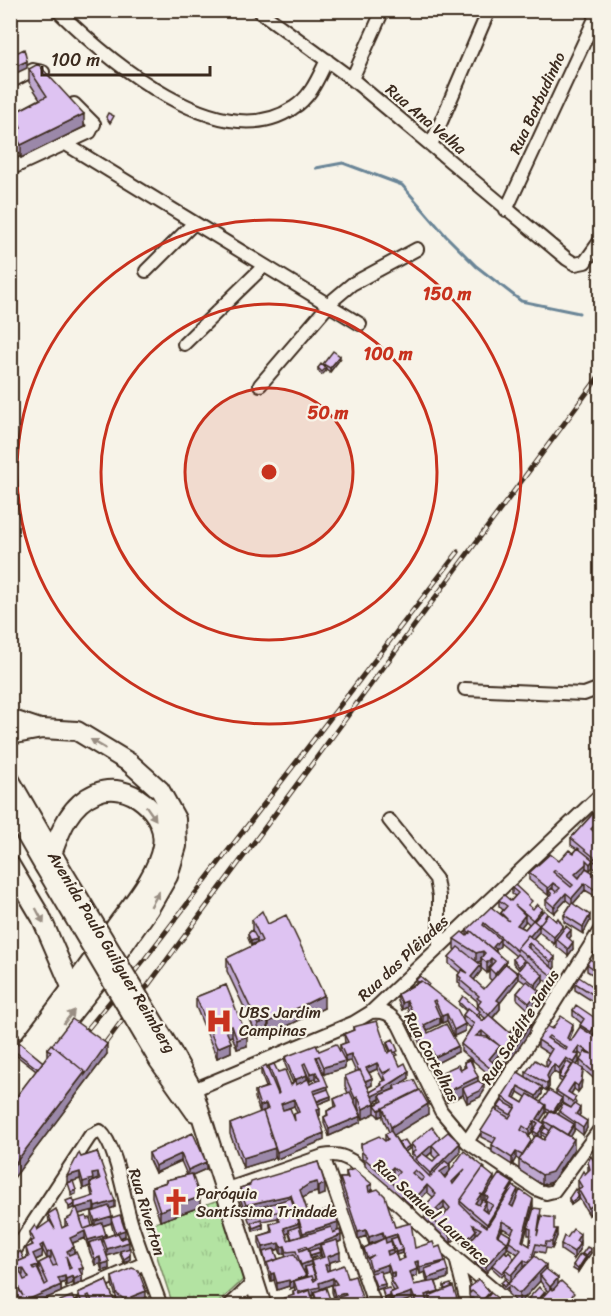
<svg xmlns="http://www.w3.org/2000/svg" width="611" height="1316" font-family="Sriracha,sans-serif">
	<defs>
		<pattern id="grass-tufts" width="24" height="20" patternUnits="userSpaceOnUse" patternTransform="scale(1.5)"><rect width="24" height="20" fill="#b3e3a2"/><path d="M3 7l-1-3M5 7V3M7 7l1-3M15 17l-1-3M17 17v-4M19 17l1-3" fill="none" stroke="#9bc38b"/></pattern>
	</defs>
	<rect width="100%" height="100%" fill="#f7f3e8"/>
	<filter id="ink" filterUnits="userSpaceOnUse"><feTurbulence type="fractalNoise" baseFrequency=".0167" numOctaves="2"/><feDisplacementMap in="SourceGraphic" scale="12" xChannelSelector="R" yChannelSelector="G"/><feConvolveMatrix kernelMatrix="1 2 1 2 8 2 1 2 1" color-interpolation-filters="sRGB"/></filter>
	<g filter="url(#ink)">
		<path fill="url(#grass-tufts)" stroke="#778660" stroke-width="1.5" d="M218,1200L244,1279L216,1305H173L147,1226Z"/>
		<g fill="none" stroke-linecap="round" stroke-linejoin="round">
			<path stroke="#6a8597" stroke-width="3" d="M316,168L343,163L402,185L446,236L476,266L521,301L579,313"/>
			<defs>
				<path id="street" d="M57,10C107,59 220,157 293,108C311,97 318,78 327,60
					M258,10L352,79L567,259L575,264L585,262L600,241
					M352,79L383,10
					M10,82L33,70L43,72
					M64,143L360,324
					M431,145L489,10
					M10,169L90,132L94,124L74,104
					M506,210L599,10
					M146,271L194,223
					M184,344L264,266
					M260,385L333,300L352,284L417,249
					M465,689L584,694L600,688
					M389,820L436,879L439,896V946
					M371,1012C385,1011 390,1013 399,1025L441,1111L467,1142L536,1189L546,1193L554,1191L600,1129
					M193,1090L353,1023L371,1012L600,795
					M467,1142L600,930
					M323,1156L375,1306
					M225,1190L323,1156C335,1154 341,1155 352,1161L456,1258L513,1306
					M10,1258L90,1136L100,1131C117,1146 124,1200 131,1222C140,1250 151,1278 161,1306
					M456,1258L468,1306
					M45,1306L145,1263
					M229,1306L254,1282"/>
				<path id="secondary" d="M10,719L40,729
					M10,735L42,729L77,731L130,763L160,790L176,819L177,846L168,876L149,909L100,978L10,1091
					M10,780L56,860
					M10,807L44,866
					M10,865L41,917L72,989
					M173,1054L193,1090L262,1306
					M159,1061L195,1112
					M10,1069C46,1023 81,977 114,929C131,905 157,876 162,846C168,813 128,779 96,793C70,804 61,829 52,854"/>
			</defs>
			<use href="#street" stroke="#3b2a1e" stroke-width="16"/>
			<use href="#secondary" stroke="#3b2a1e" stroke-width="22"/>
			<use href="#street" stroke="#f7f3e8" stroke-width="12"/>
			<use href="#secondary" stroke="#f7f3e8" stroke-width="18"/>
			<defs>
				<path id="rail" d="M77,1042L144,960L458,552
					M95,1057L600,375"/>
			</defs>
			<use href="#rail" stroke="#3b2a1e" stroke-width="5"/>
			<use href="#rail" stroke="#f7f3e8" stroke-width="3" stroke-dasharray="9" stroke-linecap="butt"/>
			<defs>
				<path id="secondary-bridge" d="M57,862L173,1054
					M44,866L159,1061"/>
			</defs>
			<use href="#secondary-bridge" stroke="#3b2a1e" stroke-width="22" stroke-linecap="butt"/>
			<use href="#secondary-bridge" stroke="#f7f3e8" stroke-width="18"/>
		</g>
		<path fill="#bfa8d0" stroke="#3b2a1e" stroke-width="1.5" fill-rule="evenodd" d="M29,69L84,127L21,158L14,144V132L10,133V115L40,99L29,82Z
			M340,359L330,372L326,369V371L322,375L318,371V368L323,366V364Z
			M600,806V873L593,867V863V867L590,870L586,868L600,877V899L585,890L573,904L590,921L583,934L564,922V915L571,904L566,900L554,913L546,907V900L549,897V894L548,895L529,880V873L559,861L574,853L577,849L571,845V838Z
			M515,885L531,908L533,909L542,912L547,915L563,931L571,936L569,939L573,949L568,956L556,946V941L554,944L539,932L533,939L555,967L553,969L556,981L552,986L543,979V982L537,989L539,998L529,1010L517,999V993L525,983L518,978V980L500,1003V1009L493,1018L510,1033L531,1027L529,1033L510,1061L500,1053L493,1062L507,1065L501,1075L495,1071L491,1076L471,1059L478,1081L484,1091L480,1097L467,1103L463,1095L447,1102L438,1084V1074L461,1070L464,1068V1062L470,1058L461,1051V1044L471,1028L464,1023L465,1031L454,1036L447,1021L442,1023L440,1018V1024L427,1030L428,1033L458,1052L435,1064L428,1048L423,1051L416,1035L414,1036L407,1021V1014L409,1013L407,1007L402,1010L398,1001V994L416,983V980L429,987L463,1020V1015L466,1011L459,1005V1002L478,1008L477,1001L460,987V983L458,982V975L460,973L449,964V957L456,950L454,949V939L467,936V930L501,915V913L503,910L499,906V900L511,901L515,896L512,894V888ZM525,920L529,924L525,929L521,927L525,922ZM500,943L516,956L513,959V963L519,970L518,973L506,964L496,952V950L500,946ZM481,961V968L487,973L489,971V978L492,981L484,989L474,980L481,971L478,962ZM480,1014L485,1018L483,1021L479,1017Z
			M252,920L268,924L324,1008L269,1035L268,1033L258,1037L227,971V958L257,944V942L251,945L248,938V934L252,930Z
			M600,942V979L587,971V964L596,963L599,959L595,957V950Z
			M575,983L599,988L600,986V1006L575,990Z
			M226,985L247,1046L237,1049L232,1036L229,1037L231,1052L217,1058L196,1007V997Z
			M573,1010L598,1024L600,1020V1084L583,1069L581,1088L578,1092L574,1089L571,1094L576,1103L575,1105L580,1114L579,1116L587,1128L583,1135L574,1128V1131L570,1137L574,1149L552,1182L542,1185L519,1170V1160L516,1158L512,1165L492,1152V1145L493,1143L481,1137V1131L498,1111V1107L502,1101V1097L526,1077V1072L546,1066V1059L549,1054L538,1047V1040L552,1029L573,1030L569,1040L571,1041L580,1027L581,1023L573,1016ZM579,1053L583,1056L580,1060V1067L577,1065L579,1062L577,1054ZM566,1064L559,1077V1080L562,1082L556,1091V1094L541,1102L538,1100L542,1094V1088L547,1091L549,1087V1079L551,1075L554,1072L559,1075ZM518,1092L526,1097L523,1103L515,1098ZM562,1102L571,1108L559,1111V1115L555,1113ZM546,1112L549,1113L544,1121V1124L540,1121ZM534,1128L533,1131L534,1138L531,1142L529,1137ZM542,1135L546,1138L544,1140L540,1137Z
			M353,1027L388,1053L390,1052L387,1045V1042L398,1055L395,1056L400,1066L409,1078L400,1084L428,1114L393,1135L398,1142L409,1149L405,1152L412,1159L411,1144L440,1138L460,1153L449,1164L450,1171L485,1170L494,1182L513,1186L518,1195L533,1206L523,1242L530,1246L531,1235H528V1228L541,1216L539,1225L554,1229L557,1236L552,1249L546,1248L545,1253L536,1251L534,1257L546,1269L558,1285L574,1299L577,1305H585H525V1302L545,1295L548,1292L540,1281L519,1304L508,1294V1287L504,1290L501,1287V1283H508L510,1281L505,1277V1273L502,1277L492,1268V1266L486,1273L475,1263V1256L477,1255L469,1249V1245L466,1248L456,1238L451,1243L425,1219V1212L427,1210V1204L433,1197L427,1192L413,1207L365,1166V1161L362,1159L361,1144L385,1141V1134L389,1132L383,1118V1115L379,1117L375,1113L363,1119L358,1107L361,1122L329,1136L324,1123V1117L327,1115V1111L335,1107L334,1099L348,1093L345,1086V1076L356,1072L351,1061L345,1062V1068L324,1074L318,1063L331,1099L318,1104L320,1115L319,1116L324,1140L277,1159L275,1155V1158L243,1168L230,1134V1124L260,1113L255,1098V1091L266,1087L261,1074V1068L269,1071V1066L278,1072L291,1085L293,1083L285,1064V1057L319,1051H340V1045L345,1043L344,1034L353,1031ZM305,1069L310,1081L316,1078L317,1081L310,1084L307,1079ZM377,1069L383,1080L384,1079V1081L381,1082V1086L370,1092L368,1087L372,1085L369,1073ZM380,1099V1102L375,1104V1102ZM294,1106L297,1113L294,1119L283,1110ZM432,1152V1155L436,1159L433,1161L427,1157ZM444,1208L447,1212L444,1216L440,1212ZM502,1228L512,1233L511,1236L501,1231ZM508,1248L518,1254L514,1259L505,1251Z
			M10,1028L19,1043L43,1062L47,1056V1049L52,1045L107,1054L10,1183V1105L36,1071L13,1053L10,1056Z
			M193,1133L206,1169L192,1175L200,1207L160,1221L152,1197V1187L166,1182V1180L187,1175L181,1161L155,1173L149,1160V1153Z
			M97,1152L115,1207L110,1209L112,1218L125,1236L120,1238L129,1248L130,1259L124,1263L120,1254V1252L107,1256L109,1269L102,1271L100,1264L95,1265L89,1250V1247H88L85,1238L73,1243L74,1253L83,1274L82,1275V1282L74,1286L73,1283L66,1286L65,1282L61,1284V1292L30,1305L12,1279L10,1277V1265L18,1262L16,1256L24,1259L27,1257L26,1248L31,1246L30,1232L37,1230L49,1222L48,1214L62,1228L65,1226V1220L71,1217L92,1196L90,1186L83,1189L80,1179L67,1183L81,1157ZM94,1210V1211L92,1212V1218L94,1225L92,1226L80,1218L79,1214ZM111,1223L114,1234L106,1237L103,1226ZM42,1251H43L47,1259L39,1263V1270L45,1285L38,1270L36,1260L42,1257Z
			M600,1155V1205L589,1215L579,1198V1199L571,1205L569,1202V1198L578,1194V1189H579L578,1187V1180L588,1171V1162H595V1159Z
			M318,1162L325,1194L318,1196L317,1192L309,1194L303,1198L309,1216L338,1231L341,1241L337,1243L340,1259L328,1263L329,1270L348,1278L363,1305H336V1302H335L332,1292V1285L333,1284L320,1289V1290L333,1305H279V1300L293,1296V1291L295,1290L294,1287L290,1289L289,1286L277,1290L274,1280L271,1281L259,1243V1236L271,1232L270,1224L278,1221V1218L262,1221L263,1228L253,1231L251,1223H250L248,1218V1214L246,1215L240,1198V1188ZM289,1233L291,1239L288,1240L286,1234ZM279,1249L281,1254L285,1253L286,1257L278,1259L275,1251ZM319,1250H320L322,1258L311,1261V1265V1259L320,1256ZM303,1270H305L307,1277H306ZM312,1295H314L316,1302L313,1303Z
			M346,1172L372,1191L395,1227L415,1248H435L445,1263L448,1278L436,1282L439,1292L444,1290V1286L459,1305L414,1302L412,1299L392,1305L390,1299L385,1301L382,1290L391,1292L394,1291L390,1285L391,1278L388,1271L381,1273L385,1287L376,1290L364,1255V1248L383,1239L369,1244L366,1236L358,1239L340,1185V1178H346ZM402,1253L404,1259L398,1261L396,1255ZM418,1268L420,1274L425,1272L427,1282L414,1285L412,1278L417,1276V1269Z
			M592,1216L600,1218V1232L592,1219Z
			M567,1238L580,1241L579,1243L580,1250L574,1259L561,1250V1244Z
			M591,1253L586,1260L585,1259V1261L578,1272L573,1269V1265L582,1256V1254Z
			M112,1277L146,1291L122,1305L117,1300L112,1284Z
			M106,1280L116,1305H80L78,1300V1293Z
			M469,1288L490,1295L501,1303H477L472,1298L470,1299L469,1295Z"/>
		<path fill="#9b88a9" stroke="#3b2a1e" stroke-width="1.5" d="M27,61V68L12,75V68Z
			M84,114V127L21,158V145Z
			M340,356V359L330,372V368Z
			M593,860V867L590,870V864Z
			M586,864V871L575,881V874Z
			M553,883V889L549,891L548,895V888Z
			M585,883V890L572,905V898Z
			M566,893V900L554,913V907Z
			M542,909V915L534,924L533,920Z
			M525,915V922L517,932V925Z
			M590,915V921L583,934V927Z
			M539,925V932L529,943V953L526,956V947L519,949Z
			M563,926V933L556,939V941L554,944V937Z
			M571,930V936L566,943V936Z
			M257,939V942L251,945V941Z
			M500,939V946L496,950V956L493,947Z
			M573,942V949L568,956V949Z
			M483,951V959L481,958V961L476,963V953Z
			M555,957V967L551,972V962Z
			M491,958V968H489V971L487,973V963Z
			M506,961V971L495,983V974Z
			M481,965V971L471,984V977Z
			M556,971V981L552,986V976Z
			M518,974V980L500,1003V1009L489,1022V1015L497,1000Z
			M543,975V982L535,992V985Z
			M539,991V998L529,1010V1003Z
			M324,995V1008L269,1035V1022Z
			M407,1001V1007L402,1010V1003Z
			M447,1014V1021L442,1023V1016Z
			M440,1017V1024L424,1032V1025Z
			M268,1020V1033L258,1037V1024Z
			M598,1020V1027H596V1030L591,1039V1032Z
			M465,1024V1031L454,1036V1030Z
			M531,1024V1027L529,1033L510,1061V1055L529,1026Z
			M573,1024V1030L567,1045V1038Z
			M232,1026V1036L225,1038V1028Z
			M416,1029V1035L414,1036V1030Z
			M482,1031V1038L476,1036Z
			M19,1035V1044L13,1050V1053L10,1056V1046Z
			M247,1036V1046L237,1049V1040Z
			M231,1042V1052L217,1058V1048Z
			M428,1042V1048L423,1051V1044Z
			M107,1044V1054L10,1183V1170L85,1072Z
			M458,1046V1052L435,1064V1057Z
			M500,1046V1053L489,1066V1059Z
			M579,1046V1053L574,1059V1053Z
			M351,1054V1061L345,1062V1068L324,1074V1067L345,1061V1056Z
			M579,1055V1062L564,1084L574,1063Z
			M566,1058V1064L559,1075V1068Z
			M507,1062V1065L501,1075V1072Z
			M377,1063V1069L366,1074V1068Z
			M495,1064V1071L491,1076V1069Z
			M554,1065V1072L551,1075L547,1082V1076L551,1068Z
			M583,1069L581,1088L578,1092V1086Z
			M316,1072V1078L310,1081V1074Z
			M409,1072V1078L394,1088V1086V1089L380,1095V1099L371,1104V1097Z
			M307,1075V1081L294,1086V1080Z
			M478,1077V1087L463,1088V1095L447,1102V1092Z
			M372,1078V1085L364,1089V1082Z
			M549,1081V1087L547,1091V1084Z
			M574,1083V1089L568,1099V1092Z
			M484,1084V1091L480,1097L467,1103V1097Z
			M328,1086V1092L314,1097L313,1091Z
			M518,1086V1092L513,1103V1097Z
			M542,1087V1094L536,1103V1096Z
			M331,1096V1099L316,1105V1102Z
			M358,1097V1107L355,1108V1098Z
			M562,1098V1102L553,1116V1113Z
			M294,1099V1106L281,1111V1104Z
			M375,1103V1113L363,1119V1109Z
			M266,1104V1111L260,1113V1106Z
			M428,1104V1114L391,1137V1127Z
			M546,1105V1112L538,1124L537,1119Z
			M580,1108V1114L576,1121V1114Z
			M320,1109V1115L317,1117V1110Z
			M383,1109V1115L379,1117V1110Z
			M361,1116V1122L329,1136V1129Z
			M534,1121V1128L529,1137V1130Z
			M587,1121V1128L583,1135V1128Z
			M545,1124V1130L542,1132V1135L538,1141V1134Z
			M574,1124V1131L567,1143V1136Z
			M324,1133V1140L277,1159V1152Z
			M574,1139V1149L552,1182L542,1185V1175Z
			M460,1143V1153L443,1170L450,1165V1172L440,1179L430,1183V1173Z
			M432,1145V1152L419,1163L417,1158Z
			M409,1146V1149L401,1155V1152Z
			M275,1148V1158L243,1168V1158Z
			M516,1152V1158L512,1165V1158Z
			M181,1154V1161L155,1173V1166Z
			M206,1162V1169L188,1177V1170Z
			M393,1167V1174L388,1179V1172Z
			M80,1172V1179L67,1183V1176Z
			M98,1173V1179L93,1181V1185L90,1183V1186L83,1189V1182L92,1174Z
			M494,1177V1187L485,1195V1201L483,1205V1195Z
			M317,1182V1192L309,1194L300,1200V1190L309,1184Z
			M513,1183V1193L487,1234V1224Z
			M325,1184V1194L318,1196V1186Z
			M372,1184V1191L368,1192V1186Z
			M427,1185V1192L413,1207V1201Z
			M518,1189V1196L510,1212V1205Z
			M76,1190V1194L71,1196V1192Z
			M481,1194V1203L475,1212V1203Z
			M291,1195V1205L248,1211V1214L246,1215V1205Z
			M579,1196V1199L571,1205V1202Z
			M200,1197V1207L160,1221V1211Z
			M533,1199V1206L522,1248V1241Z
			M600,1199V1205L589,1215V1208Z
			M115,1201V1207L95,1214V1207Z
			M444,1201V1208L436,1216V1209Z
			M486,1202V1212L482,1209Z
			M94,1203V1210L75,1215V1208Z
			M75,1204V1207L69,1210V1207Z
			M112,1216L111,1223L95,1228V1221Z
			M502,1221V1228L498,1239L497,1235Z
			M338,1222V1231L303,1242V1233Z
			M299,1223V1230H289V1233L284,1235V1228Z
			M263,1224V1228L253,1231V1228Z
			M557,1229V1236L552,1249V1242Z
			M125,1230V1236L116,1239V1233Z
			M366,1230V1236L358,1239V1232Z
			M476,1230V1237L469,1242V1245L466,1248V1241Z
			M85,1231V1238L70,1244V1238Z
			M383,1232V1239L369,1244V1237Z
			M456,1232V1238L451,1243V1237Z
			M397,1234V1240L391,1239V1242L385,1244V1238Z
			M580,1234V1241L576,1248V1241Z
			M106,1235V1241L103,1238V1242L91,1246L89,1243V1247H88V1240Z
			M341,1235V1241L321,1249L320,1245V1250L308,1254V1248Z
			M129,1242V1249L107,1256V1249Z
			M507,1242V1249L486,1273V1266Z
			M279,1243V1249L263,1254V1247Z
			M580,1243V1250L574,1259V1252Z
			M43,1244L42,1257L33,1261V1254L40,1246Z
			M285,1246V1253L281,1254V1247Z
			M74,1247V1254L67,1257V1251Z
			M393,1249V1256L387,1258V1251Z
			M591,1249V1253L586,1260V1256Z
			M402,1250V1253L396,1255V1252Z
			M51,1251V1258L47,1259V1253Z
			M320,1252V1256L309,1259V1256Z
			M340,1252V1259L327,1263V1257Z
			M130,1255V1259L124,1263V1259Z
			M100,1257V1264L95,1265V1259Z
			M585,1258V1261L578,1272V1269Z
			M524,1260V1267L511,1281V1275Z
			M311,1261V1268L305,1267V1270L301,1271V1265Z
			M418,1261V1268L415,1269V1262Z
			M445,1261V1267L425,1269V1272L420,1274V1267Z
			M109,1262V1269L102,1271V1264Z
			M329,1264V1271L325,1272V1265Z
			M388,1264V1271L372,1276L371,1270Z
			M38,1265V1271L32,1273V1267Z
			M546,1265V1275H540V1281L519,1304V1294Z
			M23,1268V1275L19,1276V1269Z
			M83,1268V1274L79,1276V1269Z
			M417,1269V1276L410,1278V1272Z
			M448,1271V1278L428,1284V1278Z
			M394,1272V1278L391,1279V1273Z
			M274,1273V1280L271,1281V1274Z
			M82,1275V1282L74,1286V1279Z
			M65,1276V1282L58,1285V1278Z
			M73,1276V1283L66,1286V1279Z
			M306,1276V1282L294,1281V1287L290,1289V1282Z
			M333,1278V1284L320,1289V1294L314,1292V1295L298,1298V1292L319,1283Z
			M558,1278V1285L550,1294V1287Z
			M289,1280V1286L277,1290V1283Z
			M385,1284V1287L376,1290V1286Z
			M61,1285V1292L30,1305H16Z
			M146,1291V1298L131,1304V1297Z
			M439,1291V1297L429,1296V1301L425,1302V1295Z
			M412,1292V1299L392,1305V1299Z
			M545,1292V1299L539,1305L536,1302Z
			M345,1293V1299L335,1302V1296Z
			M390,1296V1299L385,1301V1298Z
			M313,1301V1305H298Z
			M363,1301V1305H358V1302Z"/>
		<path fill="#dec3f2" stroke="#3b2a1e" stroke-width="1.5" fill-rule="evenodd" d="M24,49L27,61L12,68L10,64V56Z
			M38,64L84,114L21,145L14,131L21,128L17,119L10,120V115L47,96L29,69Z
			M108,113L114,116L110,123L106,117Z
			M333,351L340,356L330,368L323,364Z
			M321,364L326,368L322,372L318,368Z
			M600,806V832L594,826L591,829L600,837V866L593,860L595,858L571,838Z
			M578,848L593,860L590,864L586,860V864L575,874L579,878L586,868L600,877V893L585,883L572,898L566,893L554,907L546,900L552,894L549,891L552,888L556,892L560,888L553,883L548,888L529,873L550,854L559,861L569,850L574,853ZM555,870L573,885L571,887L553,872Z
			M515,885L532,901L528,905L533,909L537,904L542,909L533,920L539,925L530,936L528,935L517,948V951L484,923L483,925L500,939L493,947L496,949L495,951L471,931L470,933L467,930L491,907L509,921L501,913L507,906L499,900L504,895L511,901L518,893L512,888ZM515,905L533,920L525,929L517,925L525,915Z
			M572,903L590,915L583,927L564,915Z
			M544,910L547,913L543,920L539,925V928V925L534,921Z
			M262,911L268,924L286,915L324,995L269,1022L268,1020L258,1024L227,958L262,941L252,920Z
			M548,914L556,921L558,918L563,926L554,937L539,925Z
			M566,926L571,930L566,936L573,942L568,949L556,939Z
			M252,930L257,939L251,941L248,934Z
			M471,931L506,961L495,974L489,968L495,961L491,958L487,963L481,958L485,953L483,951L476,953L454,939L462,932L467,936Z
			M528,935L555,957L551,962L529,943L526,946L556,971L552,976L517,948Z
			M600,942V953L595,950Z
			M458,947L481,965L471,977L484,989L506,964L518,974L497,1000L500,1002L489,1015L510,1033L519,1018L529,1026L510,1055L500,1046L489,1059L495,1064L491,1069L461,1044L474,1024L463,1015L468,1008L483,1021L489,1015L478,1005L481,1001L477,998L479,996L460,980L461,978L458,975L462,970L468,973L449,957ZM482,1031L500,1046L487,1037L476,1036Z
			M517,954L524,960L519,967L513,959Z
			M600,956V973L587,964L590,959L596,963Z
			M526,961L543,975L535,985L518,971Z
			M420,976L429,984L428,986L421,981L418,982L416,980Z
			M579,977L594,987L595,985L599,988L600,986V999L575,983Z
			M421,981L457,1009L465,1024L454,1030L447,1014L442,1016L435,1000L433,1001L440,1017L424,1025L428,1033L446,1024L458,1046L435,1057L428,1042L423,1044L416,1029L414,1030L407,1014L412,1011L407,1001L402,1003L398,994Z
			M527,981L539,991L529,1003L517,993Z
			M226,985L247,1036L237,1040L232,1026L225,1028L231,1042L217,1048L196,997Z
			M463,996L480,1011L477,1015L468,1008L467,1010L459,1002Z
			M576,1005L598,1020L591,1032L580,1025L584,1019L573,1010Z
			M561,1016L573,1024L567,1038L571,1041L580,1027L600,1040V1078L580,1060L585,1052L592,1054L579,1046L574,1053L579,1055L574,1063L566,1058L559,1068L554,1065L551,1068L547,1076L549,1081L547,1084L526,1072L535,1060L547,1067L550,1062L546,1059L552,1049L538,1040L547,1026L552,1029ZM549,1036L567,1048L566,1050L547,1038Z
			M72,1019L107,1044L85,1075V1072L52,1045Z
			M526,1019L531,1024L529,1028V1026L524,1022Z
			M600,1020V1030L596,1027Z
			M377,1021L388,1053L393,1050L400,1066L405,1063L409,1072L384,1088L385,1090L372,1096L370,1092L382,1085L381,1082L386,1080L384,1075L392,1069L383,1073L377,1063L366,1068L372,1078L365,1081L360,1070L359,1071L351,1054L345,1056L340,1045L348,1042L344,1034L354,1030L353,1027Z
			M10,1028L19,1035L10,1046Z
			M596,1031L600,1035V1040L593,1035Z
			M393,1039L398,1051L394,1053L393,1050L391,1051L387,1042Z
			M19,1042L43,1062L38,1069L13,1050Z
			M51,1044L85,1072L10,1170V1105L51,1051L47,1049Z
			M336,1044L345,1061L324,1067L319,1056L316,1057L328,1086L313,1091L320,1109L317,1110L324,1133L277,1152L263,1111L262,1112L268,1109L266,1104L260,1106L255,1091L268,1087L261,1068L266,1065L278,1094L279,1093L269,1066L274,1064L278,1072L285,1070L291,1085L295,1080L296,1085L308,1079L310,1084L320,1080L316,1072L310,1074L305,1063L303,1064L307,1075L294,1080L285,1057L316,1045L319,1051ZM294,1099L299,1112L294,1114L295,1121L290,1108L283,1110L281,1104Z
			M498,1057L503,1062L505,1060L507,1062L501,1072L495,1067V1064L493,1062Z
			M470,1060L478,1077L447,1092L438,1074L458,1065L461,1070L466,1067L464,1062Z
			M567,1062L572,1065L563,1079L559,1077Z
			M574,1063L583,1069L581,1081L578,1086L574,1083L568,1092L576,1097L573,1102L556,1091Z
			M360,1070L375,1103L363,1109L358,1097L355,1098L345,1076Z
			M518,1072L542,1087L536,1096L518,1086L513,1097L523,1103L528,1094L546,1105L537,1119L545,1124L538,1134L533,1131L538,1123L534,1121L529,1130L523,1126L521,1130L527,1134L531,1141L522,1155L516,1152L512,1158L492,1145L496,1138L481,1131L495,1109L509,1118L516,1106L502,1097Z
			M414,1080L419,1090L379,1110L375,1105L383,1101L380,1095L395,1089L394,1086Z
			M478,1081L484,1084L480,1091L467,1097L463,1088Z
			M328,1089L331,1096L317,1101L314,1094Z
			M420,1090L428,1104L391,1127L383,1108Z
			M549,1090L562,1098L553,1112L546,1109V1105L541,1102Z
			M350,1092L361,1116L329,1129L324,1117L328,1115L327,1111L337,1106L334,1099Z
			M502,1101L515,1108L511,1115L498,1107Z
			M563,1104L571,1108L574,1104L580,1108L576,1114L587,1121L583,1128L559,1111Z
			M551,1110L574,1124L567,1135L544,1121Z
			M263,1111L275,1148L243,1158L230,1124Z
			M553,1126L574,1139L552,1172L542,1175L519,1160L536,1135L544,1140Z
			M432,1127L440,1138L417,1158L412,1153L416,1150L411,1144Z
			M545,1127L550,1131L547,1135L542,1132Z
			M391,1131L401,1148L430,1177L445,1161L450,1165L440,1172L445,1178L464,1151L485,1168L484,1169L483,1168L460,1201V1204L473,1217L487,1227L513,1186L518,1189L510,1205L513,1207L520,1190L533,1199L522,1241L530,1246L531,1229L528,1228L534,1208L541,1209L537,1236L542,1216L554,1218V1229H557L552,1242H546L545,1246L536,1244L532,1257L533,1258L528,1263L524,1260L511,1275L505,1270L521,1250L508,1241L514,1228L502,1221L497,1235L507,1242L486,1266L475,1256L480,1251L469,1242L481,1229L473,1225L476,1230L466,1241L456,1232L451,1237L425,1212L430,1207L427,1204L436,1194L427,1185L413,1201L365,1159L367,1157L362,1152L361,1144L379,1136L385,1141L388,1139L385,1134ZM393,1167L399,1172L394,1178L388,1172ZM465,1169L453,1184L452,1182ZM415,1170L424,1178L421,1181L412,1173ZM444,1201L450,1208L444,1216L436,1209Z
			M448,1132L460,1143L430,1173L415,1159L422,1153L433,1161L440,1154L432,1145Z
			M193,1133L206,1162L188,1170L181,1154L155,1166L149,1153Z
			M405,1140L409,1146L403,1150L398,1142Z
			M97,1152L115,1201L95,1207L94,1203L75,1208V1202L94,1196L90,1183L100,1179L98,1173L92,1174L93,1179L83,1182L80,1172L67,1176L79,1153L81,1157Z
			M600,1155V1167L595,1159Z
			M591,1156L600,1170V1199L589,1208L578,1189L582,1187L578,1180L583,1171L585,1174L590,1169L588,1162Z
			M318,1162L325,1184L318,1186L317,1182L309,1184L300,1190L309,1216L333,1208L338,1222L303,1233L291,1195L246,1205L240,1188L250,1185L251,1182Z
			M483,1168L494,1177L483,1195L481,1194L475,1203L479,1205L482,1200L486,1202L482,1209L487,1213L493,1205L486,1201L488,1197L485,1195L499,1174L513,1183L487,1224L460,1201Z
			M354,1169L372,1184L368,1186L369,1192L378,1189L385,1196L395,1227L411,1223L415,1248L433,1242L435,1248L440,1246L445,1261L420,1267L418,1261L415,1262L417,1269L410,1272L414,1285L435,1281L439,1291L425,1295L427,1302L431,1301L429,1296L453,1286L459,1305H400L416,1302L412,1292L392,1299L390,1293L397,1290L390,1278L395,1277L394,1272L391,1273L388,1264L371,1270L368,1259L374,1255L367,1258L364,1248L385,1238L386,1243L391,1241L393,1249L387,1251L388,1255L395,1252L398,1261L405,1258L397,1234L385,1238L383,1232L369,1237L366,1230L358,1232L340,1178H348L346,1172Z
			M192,1174L200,1197L160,1211L152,1187L167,1182L166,1180Z
			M73,1181L76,1190L71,1192L68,1183Z
			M575,1189L579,1196L571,1202L569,1198Z
			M73,1198L75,1204L69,1207L66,1201Z
			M291,1198L299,1223L284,1228L288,1240L331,1227L333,1233L340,1230L341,1235L308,1248L311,1261L301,1265L296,1251L287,1252L285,1246L281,1247L279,1243L263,1247L259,1236L273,1232L270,1224L280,1221L278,1216L288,1213L287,1210L250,1217L248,1211ZM306,1246L307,1248L300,1251L299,1248Z
			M109,1206L112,1216L95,1221L92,1212Z
			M77,1208L84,1229L102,1223L106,1235L88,1240L85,1231L70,1238L74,1247L67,1251L69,1255L76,1252L83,1268L79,1269L82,1275L74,1279L73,1276L66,1279L65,1276L58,1278L61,1285L16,1305H10V1280L12,1279L23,1296L10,1270V1265L29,1257L26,1248L33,1245L31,1242L34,1240L30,1232L35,1225L37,1230L50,1221L55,1229L48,1214L56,1209L62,1228L68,1225L65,1220L71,1217L74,1210ZM43,1244L47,1253L51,1251L57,1265L53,1266L49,1258L39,1263L48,1283L45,1285L37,1268L34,1270L32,1267L38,1265L33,1254L42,1250L40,1246ZM66,1256L71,1268L69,1269ZM23,1268L29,1278L24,1280L19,1269Z
			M597,1213L600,1218V1228L592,1216Z
			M120,1215L125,1230L116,1233L111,1218Z
			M86,1216L87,1219L90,1218L92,1226L84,1229L80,1218Z
			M261,1219L263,1224L253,1228L251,1223Z
			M299,1226L302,1236L292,1239L289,1230Z
			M573,1229L580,1234L576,1241L580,1243L574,1252L561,1244L564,1236L567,1238Z
			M501,1230L511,1236L508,1246L507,1242L498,1236Z
			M118,1233L121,1239L127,1237L129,1242L107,1249L103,1238Z
			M397,1237L402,1250L396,1252L391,1239Z
			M101,1239L109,1262L102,1264L100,1257L95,1259L89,1243Z
			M337,1240L340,1252L327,1257L329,1264L325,1265L327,1271L344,1265L348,1278L355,1276L363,1301L358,1302V1305H337L336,1298L346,1295L345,1293L335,1296L332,1285L337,1284L333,1278L319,1283L320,1287L298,1292L299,1294L310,1290L313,1301L298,1305H281L279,1300L294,1295L293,1291L297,1290L294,1281L312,1276L314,1281L317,1279L311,1261L324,1257L320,1245Z
			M587,1247L591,1249L586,1256L582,1254Z
			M130,1248V1255L124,1259L120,1251Z
			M318,1248L320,1252L310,1255L309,1251Z
			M274,1249L278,1259L266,1263L263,1252Z
			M20,1251L24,1259L19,1261L16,1256Z
			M505,1251L507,1254L509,1251L514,1259L502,1273L492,1265Z
			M294,1254L306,1276L290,1282L289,1280L277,1283L274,1273L271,1274L267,1263Z
			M580,1254L585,1258L578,1269L573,1265Z
			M535,1256L546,1265L519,1294L508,1284Z
			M445,1262L448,1271L428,1278L425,1269Z
			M311,1265L316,1278L313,1279L312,1276L308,1277L305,1267Z
			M132,1268L138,1270L146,1291L131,1297L135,1305H122L128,1302L117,1294L112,1277Z
			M546,1269L558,1278L550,1287L540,1275Z
			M380,1271L385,1284L376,1286L371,1273Z
			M478,1279L490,1292L478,1305H477L479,1297L472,1291L470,1293L469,1288Z
			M505,1279L508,1283L504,1287L501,1283Z
			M106,1280L116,1305H94L89,1295L87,1296L91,1305H83L78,1293Z
			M561,1281L574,1293L572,1296L577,1301L574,1305H529L525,1302L539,1287L545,1292L536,1302L537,1303L551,1288L553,1290Z
			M451,1284L452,1287L445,1290L444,1286Z
			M326,1288L332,1305H325L323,1300L317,1302L314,1292Z
			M389,1288L391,1292L390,1293V1296L385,1298L382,1290Z
			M491,1293L501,1301L497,1305H480Z
			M72,1296L76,1305H62L60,1301Z
			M147,1297L148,1302L141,1305H135L134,1303Z
			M323,1300L325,1305H309Z
			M580,1301L585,1305H577Z
			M148,1302L150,1305H141Z
			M502,1302L506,1305H499Z"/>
		<defs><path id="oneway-solid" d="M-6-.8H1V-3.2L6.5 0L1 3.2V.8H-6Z" transform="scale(1.5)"/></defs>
		<g fill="#998e83">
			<use href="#oneway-solid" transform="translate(98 744) rotate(-149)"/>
			<use href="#oneway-solid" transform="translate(151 813) rotate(55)"/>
			<use href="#oneway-solid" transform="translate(155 899) rotate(-60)"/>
			<use href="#oneway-solid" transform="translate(40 916) rotate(62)"/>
			<use href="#oneway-solid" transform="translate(69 1017) rotate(-52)"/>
		</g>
	</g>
	<circle cx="269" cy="472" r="84" fill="#c8321e" fill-opacity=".12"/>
	<g fill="none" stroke="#c8321e" stroke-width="3">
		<circle cx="269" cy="472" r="84"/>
		<circle cx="269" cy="472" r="168"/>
		<circle cx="269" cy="472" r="252"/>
	</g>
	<defs>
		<symbol id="hospital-bare" viewBox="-9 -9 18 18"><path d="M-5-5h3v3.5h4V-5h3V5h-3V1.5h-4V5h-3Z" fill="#c8321e" stroke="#f7f3e8" stroke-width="2.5" paint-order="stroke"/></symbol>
		<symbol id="church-bare" viewBox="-9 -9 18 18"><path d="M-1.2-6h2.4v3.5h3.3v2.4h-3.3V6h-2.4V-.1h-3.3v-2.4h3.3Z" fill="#c8321e" stroke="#f7f3e8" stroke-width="2.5" paint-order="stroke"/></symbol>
	</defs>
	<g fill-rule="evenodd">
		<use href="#hospital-bare" x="200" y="1002" width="38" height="38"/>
		<use href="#church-bare" x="157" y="1183" width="38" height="38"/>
	</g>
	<g text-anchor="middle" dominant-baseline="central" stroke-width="4.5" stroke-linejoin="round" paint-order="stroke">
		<g font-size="16" fill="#3b2a1e" stroke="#f7f3e8">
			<text transform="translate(537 103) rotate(-65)">Rua Barbudinho</text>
			<text transform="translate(426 119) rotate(40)">Rua Ana Velha</text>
			<text transform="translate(112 952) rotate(59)">Avenida Paulo Guilguer Reimberg</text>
			<text transform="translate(403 958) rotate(-43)">Rua das Plêiades</text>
			<text transform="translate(520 1027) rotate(-58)">Rua Satélite Janus</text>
			<text transform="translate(432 1057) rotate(62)">Rua Cortelhas</text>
			<text transform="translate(147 1212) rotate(73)">Rua Riverton</text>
			<text transform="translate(432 1212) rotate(42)">Rua Samuel Laurence</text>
		</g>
		<g font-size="16" fill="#3b2a1e" stroke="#f7f3e8" text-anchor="start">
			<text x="239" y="1012">UBS Jardim<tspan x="239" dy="18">Campinas</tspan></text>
			<text x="196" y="1193">Paróquia<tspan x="196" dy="18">Santíssima Trindade</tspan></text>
		</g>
	</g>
	<circle cx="269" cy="472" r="9" fill="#c8321e" stroke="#f7f3e8" stroke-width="3"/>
	<g font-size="18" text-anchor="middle" font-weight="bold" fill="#c8321e" stroke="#f7f3e8" stroke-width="4.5" stroke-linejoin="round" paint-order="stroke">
		<text x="447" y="300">150 m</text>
		<text x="388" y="360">100 m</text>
		<text x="328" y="419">50 m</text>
	</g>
	<rect width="611" height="1316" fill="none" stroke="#f7f3e8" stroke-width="36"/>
	<rect x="18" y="18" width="575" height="1280" fill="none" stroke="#3b2a1e" stroke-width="2" filter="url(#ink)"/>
	<path d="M42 66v9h168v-9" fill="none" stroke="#3b2a1e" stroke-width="3"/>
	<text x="51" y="66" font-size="18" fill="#3b2a1e" stroke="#f7f3e8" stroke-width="4.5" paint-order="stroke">100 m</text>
</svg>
